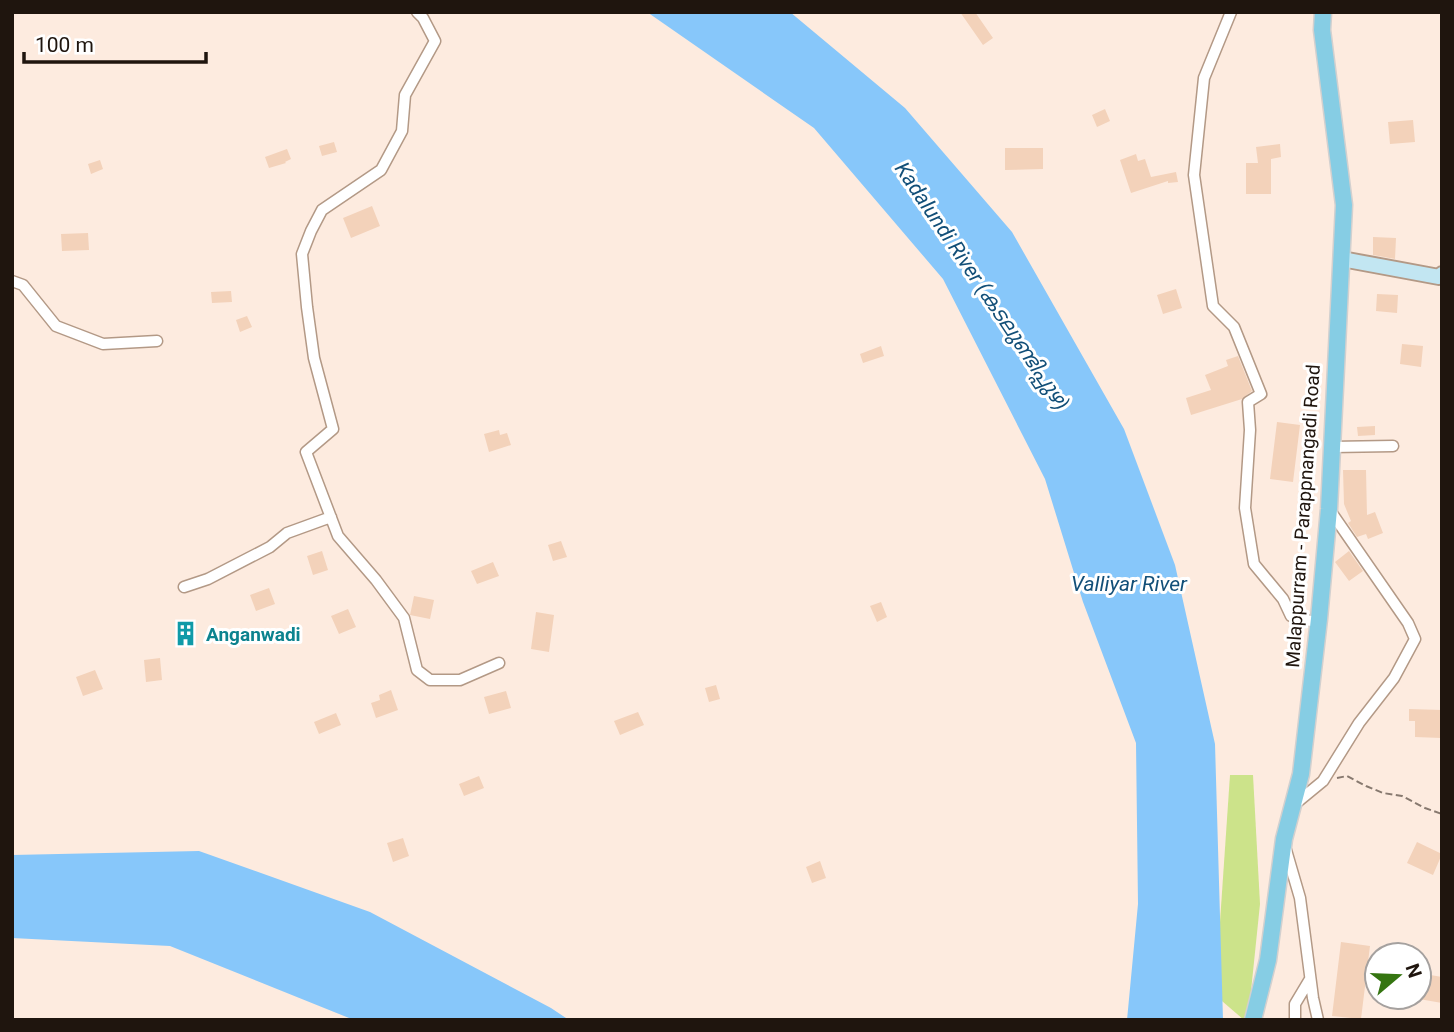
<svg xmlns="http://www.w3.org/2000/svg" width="1454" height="1032" font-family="Roboto,'Noto Sans Malayalam',sans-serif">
	<rect width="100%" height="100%" fill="#fdebdf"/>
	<path fill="#cce38a" d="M1230,775H1253L1260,904L1248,1020H1244L1215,995Z"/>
	<path fill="#87c7fa" d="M647,12H790L905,108L1012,232L1124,429L1175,565L1215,744L1223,1020H1127L1138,904L1136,743L1083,602L1045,479L943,279L814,128Z
		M199,851L370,912L551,1008L569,1020H354L170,946L12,938V855Z"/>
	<path fill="#f3d2ba" d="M960,12H975L993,38L983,45Z
		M1105,109L1110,121L1097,127L1092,115Z
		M1413,120L1415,142L1390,144L1388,122Z
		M334,142L337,152L322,156L319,146Z
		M1280,144L1281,157L1271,159V194H1246V163H1258L1256,147Z
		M1005,148H1043V169L1005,170Z
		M287,149L291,159L285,162L286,163L269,168L265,157Z
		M1136,154L1138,161L1145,159L1151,177L1176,172L1178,182L1168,183V181L1131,193L1120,160Z
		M100,160L103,169L91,174L88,164Z
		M372,206L380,226L351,238L343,218Z
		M88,233L89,250L62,251L61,234Z
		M1373,237L1396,238L1395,259L1373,255Z
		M1176,289L1182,308L1163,314L1157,295Z
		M231,291L232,302L212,303L211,292Z
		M1377,294L1398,295L1397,313L1376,311Z
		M247,316L252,327L240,332L236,320Z
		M1402,344L1423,346L1421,367L1400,364Z
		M881,346L884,356L863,363L860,354Z
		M1238,356L1252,391L1242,399L1191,415L1186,398L1211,390L1205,375L1228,366L1226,360Z
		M1277,422L1300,425L1293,482L1270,479Z
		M1375,426V435L1358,436L1357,427Z
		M499,430L500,435L507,433L511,445L489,452L484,434Z
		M1343,470H1366L1367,515L1375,512L1383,533L1368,539L1366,534L1357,537L1348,523L1351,521L1344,504Z
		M561,541L567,557L553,561L548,545Z
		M322,551L328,570L313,575L307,556Z
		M1349,551L1363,571L1349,581L1335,562Z
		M493,562L499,576L477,584L471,571Z
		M269,588L275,604L256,611L250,595Z
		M414,596L434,600L430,619L410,615Z
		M881,602L887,617L877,622L870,606Z
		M348,609L356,627L339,634L331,616Z
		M536,612L554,615L549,652L531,649Z
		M190,625L193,639L183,641L179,629Z
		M160,658L162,680L146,682L144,660Z
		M95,670L103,689L83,696L76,677Z
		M716,685L720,699L709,702L705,688Z
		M391,690L398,710L376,718L371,703L380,700L379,695Z
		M506,691L511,708L489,714L484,697Z
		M1409,709L1442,710L1441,738L1415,737V721H1409Z
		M638,712L644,725L620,735L614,721Z
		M336,713L341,725L319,734L314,722Z
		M479,776L484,788L464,796L459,784Z
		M403,838L409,856L393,862L387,843Z
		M1417,842L1442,854L1433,875L1407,863Z
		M820,861L826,878L812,883L806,867Z
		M1341,942L1370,946L1361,1019L1332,1016Z
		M1419,973L1442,977V1003L1419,999Z"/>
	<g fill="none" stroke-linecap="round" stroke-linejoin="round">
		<defs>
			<path id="street" d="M417,12L423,18L435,41L405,95L402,131L381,170L322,210L311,231L302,254L307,307L314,358L333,429L306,452L338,536L376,580L404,618L417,670L430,680H460L499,663
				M1231,12L1204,78L1194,175L1213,306L1234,327L1261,394L1248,402L1250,430L1245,508L1254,564L1283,599L1291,616L1319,623
				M12,281L23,285L56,326L103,344L157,341
				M1332,447L1393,446
				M184,587L208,579L270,547L287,533L331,517
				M1295,804L1323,781L1359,723L1394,678L1415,639L1408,623L1329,509
				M1286,850L1300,898L1313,998L1318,1020
				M1295,1020V1004L1310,979"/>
			<path id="secondary" d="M1342,259L1439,277L1442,274"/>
			<path id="primary" d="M1253,1020L1268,960L1284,839L1301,774L1319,619L1329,509L1344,205L1322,30L1323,12"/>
		</defs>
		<use href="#street" stroke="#b39986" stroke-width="13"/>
		<use href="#secondary" stroke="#b39986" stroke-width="18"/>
		<use href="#primary" stroke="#d2d0cf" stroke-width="19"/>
		<path stroke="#87796f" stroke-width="2" stroke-dasharray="7 3.5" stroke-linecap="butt" d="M1337,778L1347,776L1366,786L1383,793L1402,796L1425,808L1442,814"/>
		<use href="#street" stroke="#fff" stroke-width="10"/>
		<use href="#secondary" stroke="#c2e6f2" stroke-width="14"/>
		<use href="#primary" stroke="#86cde4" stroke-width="16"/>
	</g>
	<defs>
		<symbol id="building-bare" viewBox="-9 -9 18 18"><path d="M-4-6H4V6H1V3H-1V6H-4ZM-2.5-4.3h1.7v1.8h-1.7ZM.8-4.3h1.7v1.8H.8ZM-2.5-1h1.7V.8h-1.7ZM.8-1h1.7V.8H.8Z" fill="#0f9aa8" stroke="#fff" stroke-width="2.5" paint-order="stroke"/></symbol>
	</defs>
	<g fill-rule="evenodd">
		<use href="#building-bare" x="168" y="616" width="35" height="35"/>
	</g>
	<g text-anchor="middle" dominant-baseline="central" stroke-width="6" stroke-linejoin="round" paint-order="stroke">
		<g font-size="19" fill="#1f150e" stroke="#fff">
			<text transform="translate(1303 516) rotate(-86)">Malappurram - Parappnangadi Road</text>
		</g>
		<g font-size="19" font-weight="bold" fill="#0d838f" stroke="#fff" text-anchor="start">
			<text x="206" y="634">Anganwadi</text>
		</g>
		<g font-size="21" font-style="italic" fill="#124f78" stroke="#fff">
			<text transform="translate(982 286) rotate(56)">Kadalundi River (കടലുണ്ടിപ്പുഴ)</text>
			<text x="1129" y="584">Valliyar River</text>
		</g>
	</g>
	<rect width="1454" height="1032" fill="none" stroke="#1f150e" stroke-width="28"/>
	<g transform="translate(1398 976) rotate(71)"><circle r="33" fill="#ffffff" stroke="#a5a19f" stroke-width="2"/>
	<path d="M0-5L12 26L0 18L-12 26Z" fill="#357511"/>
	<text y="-10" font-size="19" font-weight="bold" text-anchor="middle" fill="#1f150e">N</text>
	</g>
	<path d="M24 52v10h182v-10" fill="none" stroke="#1f150e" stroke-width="3.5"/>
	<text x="35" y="52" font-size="21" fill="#1f150e" stroke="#ffffff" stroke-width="5" paint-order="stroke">100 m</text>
</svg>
